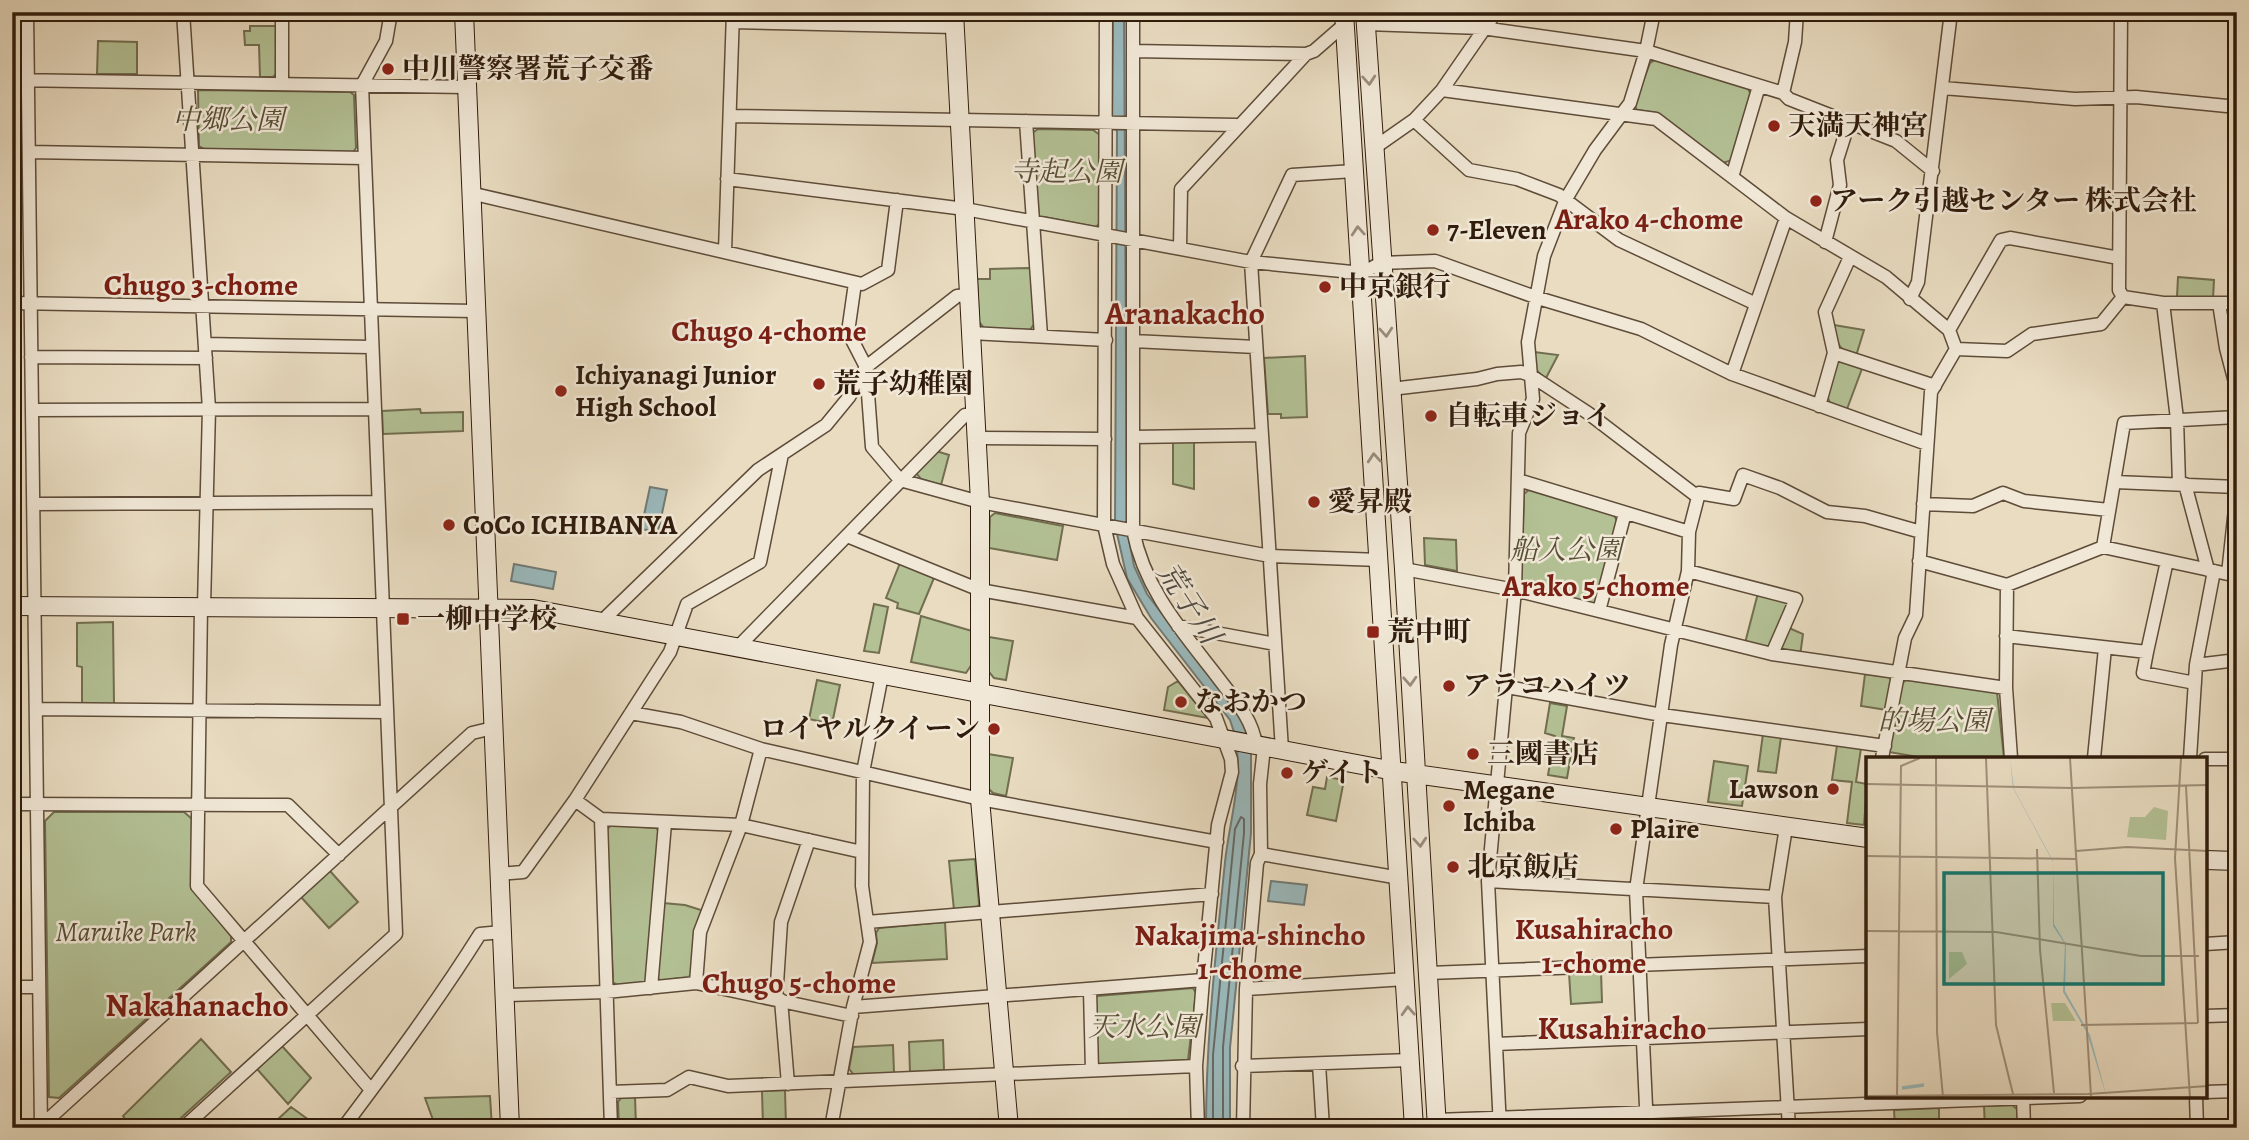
<svg xmlns="http://www.w3.org/2000/svg" width="2249" height="1140" font-family="Alegreya,'Noto Serif JP',serif">
	<rect width="100%" height="100%" fill="#e9dcc1"/>
	<filter id="stains"><feTurbulence type="fractalNoise" baseFrequency=".00286" numOctaves="4"/><feColorMatrix values="0 0 0 0 .2 0 0 0 0 .09 0 0 0 0 .02 0 0 0 .5 -.17"/></filter>
	<radialGradient id="worn" r=".72"><stop offset=".6" stop-color="#630" stop-opacity="0"/><stop offset="1" stop-color="#630" stop-opacity=".3"/></radialGradient>
	<path fill="#b3c195" stroke="#726e50" stroke-width="2" d="M250,26H276V74L273,77H260L259,45H245L244,31H250Z
		M98,41L137,42V74H97Z
		M1655,60L1747,87L1752,96L1733,160L1722,163L1657,113L1637,110L1634,105L1650,63Z
		M198,90L350,92L354,95L356,148L353,152L204,149L199,146Z
		M1038,129L1093,130L1100,135V223L1096,227L1039,216L1031,134Z
		M1031,268L1034,324L1030,330L984,328L979,322L977,279H990V269Z
		M2178,277L2214,280L2213,299L2177,297Z
		M1834,325L1864,330L1856,356C1838,350 1836,343 1834,325Z
		M1534,352L1558,355L1545,380L1534,367Z
		M1305,356L1307,417L1281,418V414H1268L1264,358Z
		M1841,360L1863,366L1847,409L1830,403L1827,396L1837,362Z
		M420,409L421,413L463,412V431L383,434L382,411Z
		M1173,442H1194V489L1173,484Z
		M936,451L949,455L941,485L921,479L915,472Z
		M1531,488L1613,513L1618,523L1595,604L1525,586L1521,582L1524,494Z
		M995,513L1063,526L1057,560L989,548L990,517Z
		M1424,538L1456,540L1457,571L1425,565Z
		M900,563L934,578L919,614L897,608L898,603L886,598Z
		M1758,593L1792,602L1772,644L1767,649L1745,643Z
		M874,604L888,607L879,653L864,651Z
		M921,616L972,631V664L966,673L911,662Z
		M113,622L114,704H82V667L77,666V623Z
		M1789,628L1803,634L1800,656L1782,651L1780,647Z
		M989,637L1013,641L1006,680L994,678L989,672Z
		M1865,674L1889,677L1892,682L1887,710L1861,706Z
		M817,680L840,685L832,724L809,719Z
		M1907,680L1997,692L2004,758H1924L1889,752L1902,683Z
		M1178,681L1208,718L1164,710L1168,687Z
		M1550,703L1567,706L1562,736L1574,738L1567,778L1548,775L1555,736L1545,733Z
		M1763,734L1781,737L1776,773L1758,771Z
		M1837,745L1861,748L1856,782L1867,784L1864,825L1847,823L1852,782L1832,780Z
		M988,754L1013,758L1006,796L993,793L988,788Z
		M1714,761L1748,766L1742,806L1708,802Z
		M1327,777L1344,780L1336,821L1307,815L1313,787L1325,789Z
		M54,812H184L192,819L191,887L231,936V942L59,1098L49,1097L45,821Z
		M611,825L656,828L661,833L646,982L617,985L613,982L607,830Z
		M975,859L979,904L977,909L954,910L949,861Z
		M330,871L358,902L329,928L301,897Z
		M663,903L685,905L704,911L693,976L661,981L656,977Z
		M945,922L947,959L872,963L877,943L876,933L879,928Z
		M1601,971L1602,1002L1571,1004L1569,973Z
		M1193,988L1196,993L1188,1060L1100,1065L1096,1062L1094,1001L1097,996Z
		M201,1039L231,1072L170,1128H132L123,1116Z
		M943,1040L944,1070L910,1072L909,1042Z
		M893,1045L894,1073L854,1075L849,1069L853,1047Z
		M282,1046L311,1078L288,1104L257,1069Z
		M785,1090L786,1126L763,1127L762,1091Z
		M490,1096L492,1128H436L425,1098Z
		M635,1097L636,1126L619,1128L618,1102L621,1098Z
		M2012,1105L2017,1109L2018,1128H1985L1984,1106Z
		M291,1107L320,1128H284L276,1121Z
		M1939,1108V1128H1895L1894,1110Z"/>
	<path fill="#9ab9bc" stroke="#707a76" stroke-width="2" d="M1113,12H1124L1127,529L1134,566L1147,594L1242,719L1251,737V833L1230,1048V1128H1206C1206,1039 1216,951 1225,862C1230,815 1248,766 1230,720L1151,618L1127,578L1115,525L1117,132L1112,116Z
		M650,487L667,490L658,532L641,529Z
		M514,564L556,572L553,589L511,581Z
		M1271,881L1307,885L1304,905L1268,901Z"/>
	<g fill="none" stroke-linecap="round" stroke-linejoin="round">
		<path stroke="#656a64" stroke-width="2" d="M1213,1128V1055L1235,829L1241,817L1244,819V833L1223,1047V1128"/>
		<defs>
			<path id="street" d="M27,12L41,1128
				M183,12L209,409L204,606
				M1106,12L1104,525L1113,564L1137,618L1216,718L1231,759L1232,772L1218,825L1203,980L1196,1066L1198,1128
				M1133,12V530C1144,588 1181,630 1216,675C1233,698 1252,717 1256,745
				M2121,12L2119,290L2123,297L2163,303H2237
				M733,22L955,27
				M1366,24L1482,28L1646,51L1783,93L1789,99L1896,141L1933,171
				M1133,51L1306,54
				M12,80L466,87
				M282,84V12
				M1943,88L2075,99L2136,97L2237,107
				M1442,90L1656,119L1786,218L1886,277L1949,330
				M1783,93L1795,42L1797,12
				M730,116L1236,125
				M1414,120L1469,170L1517,179L1559,195L1619,240L1754,303
				M1026,121L1041,336
				M1374,148L1414,120L1442,90L1496,12
				M29,152L364,158
				M1732,177L1759,86
				M727,179L965,209L1251,262L1362,273L1381,263L1435,261L1538,298L1641,329L1732,374L1927,444
				M470,193L862,284L888,270L897,200
				M1825,242L1840,185L1837,160L1849,122
				M1180,248L1181,189L1306,54L1314,51L1345,24
				M725,251L733,12
				M855,283L848,332L866,367L872,447L900,480L980,502L1270,556L1380,560
				M1910,299L1918,282L1951,12
				M12,303L475,311
				M2163,303L2177,419L2179,484
				M2219,303L2226,348L2237,390
				M971,333L1106,340
				M1133,341L1256,347
				M205,344L371,347
				M1956,349L2007,351L2032,334L2101,324L2123,297
				M1834,353L1935,386
				M31,357L206,358
				M1732,374L1786,218
				M1391,389L1477,379L1497,374L1521,372L1530,375L1588,413L1698,497L1699,493L1734,499L1743,475L1780,488L1827,512L1865,516L1921,532
				M1819,406L1834,353L1825,312L1850,257
				M32,410L374,409
				M1133,437L1262,435
				M977,438L1105,439
				M1518,480L1689,532L1688,571L1671,645L1636,890L1647,1128
				M2115,482L2237,487
				M2185,484L2208,570
				M33,504L378,502
				M1923,504L1973,506L2003,493L2024,501L2109,510
				M1689,532L1698,497
				M847,536L980,590L1137,618
				M2103,547L2124,423L2237,417
				M1919,561L2007,585L2103,547L2237,576
				M1404,569L1515,590L1772,654L2006,688
				M1688,571L1796,599L1772,654
				M2228,574L2237,490
				M2007,585L2006,688L2011,758
				M201,606L197,886L371,1090
				M1599,611L1625,513
				M601,622L758,470L826,425L849,397L866,367L957,296L969,295
				M1178,626L1275,644
				M2006,636L2147,652L2143,673L2195,683
				M737,648L965,415L975,414
				M2147,652L2167,561
				M2196,665L2237,660
				M1507,687L1662,715L1885,746
				M36,709L387,712
				M631,713L681,722L761,749L980,799L1217,842
				M1282,750L1251,262L1292,175L1354,171
				M1882,758L1905,638L1916,615L1931,392L1956,349L1949,330L2001,240L2010,238L2119,258
				M2094,758L2105,648
				M2190,758L2196,665L2214,571
				M2205,759H2237
				M575,800L601,819L741,825L862,852
				M12,804L288,805L339,855
				M601,819L611,1128
				M1786,827L1775,897L1789,1128
				M1261,854L1400,878
				M499,874L523,872L575,800L670,652L687,604L760,562L782,454
				M1488,881L1775,897
				M867,922L1212,894
				M2205,944L2237,942
				M1429,973L1868,956
				M696,983L700,932L741,825L761,749
				M12,987H39
				M651,988L665,823
				M1246,989L1406,979
				M1090,990L1092,1070
				M504,995L606,992L696,983L852,1016
				M776,999L781,922L809,840
				M781,1000L788,1084
				M853,1007L1203,980
				M2205,1016L2237,1015
				M1496,1044L1868,1029
				M1319,1064L1323,1128
				M1242,1066L1410,1060
				M610,1092L667,1090L689,1077L728,1086L1196,1066
				M2205,1092L2237,1091
				M2023,1096L2024,1128
				M2196,1096L2197,1128
				M1436,1120L2080,1096
				M41,1126L472,733L493,728
				M183,1128L396,934L362,85L386,41L391,12
				M343,1128C391,1064 438,1001 480,934L502,932
				M831,1128L853,1007L870,942L862,886L863,772L882,675
				M1243,1128L1246,989L1257,863L1261,854L1260,784L1264,747
				M1500,1128L1488,881L1515,590L1519,433L1533,399L1528,342L1544,256L1566,199L1595,150L1630,103L1646,51L1654,12"/>
			<path id="secondary" d="M464,12L510,1128
				M954,12L980,502V799L1009,1128
				M1344,12L1414,1128
				M1365,12L1404,569L1437,1128
				M12,606L533,609L1394,771L1868,838
				M2205,860L2237,861"/>
		</defs>
		<use href="#street" stroke="#5e4c39" stroke-width="15"/>
		<use href="#secondary" stroke="#301c0c" stroke-width="20"/>
		<use href="#street" stroke="#f1e8d7" stroke-width="12"/>
		<use href="#secondary" stroke="#f1e8d7" stroke-width="18"/>
	</g>
	<defs><path id="oneway-chevron" d="M-2-3.5L2.5 0L-2 3.5" fill="none" stroke-width="1.6" stroke-linecap="round" stroke-linejoin="round" transform="scale(1.75)"/></defs>
	<g stroke="#9a8c7c">
		<use href="#oneway-chevron" transform="translate(1369 80) rotate(86)"/>
		<use href="#oneway-chevron" transform="translate(1358 231) rotate(-94)"/>
		<use href="#oneway-chevron" transform="translate(1386 332) rotate(86)"/>
		<use href="#oneway-chevron" transform="translate(1374 458) rotate(-94)"/>
		<use href="#oneway-chevron" transform="translate(1410 681) rotate(87)"/>
		<use href="#oneway-chevron" transform="translate(1420 842) rotate(86)"/>
		<use href="#oneway-chevron" transform="translate(1408 1011) rotate(-93)"/>
	</g>
	<g fill="#8f2418" stroke="#f1e8d7" stroke-width="2.5">
		<circle cx="388" cy="69" r="7"/>
		<circle cx="1774" cy="126" r="7"/>
		<circle cx="1816" cy="201" r="7"/>
		<circle cx="1433" cy="230" r="7"/>
		<circle cx="1325" cy="287" r="7"/>
		<circle cx="819" cy="384" r="7"/>
		<circle cx="561" cy="391" r="7"/>
		<circle cx="1431" cy="416" r="7"/>
		<circle cx="1314" cy="502" r="7"/>
		<circle cx="449" cy="525" r="7"/>
		<rect x="396" y="612" width="14" height="14" rx="3.5"/>
		<rect x="1366" y="625" width="14" height="14" rx="3.5"/>
		<circle cx="1449" cy="686" r="7"/>
		<circle cx="1181" cy="702" r="7"/>
		<circle cx="994" cy="729" r="7"/>
		<circle cx="1473" cy="754" r="7"/>
		<circle cx="1287" cy="773" r="7"/>
		<circle cx="1833" cy="789" r="7"/>
		<circle cx="1449" cy="806" r="7"/>
		<circle cx="1616" cy="829" r="7"/>
		<circle cx="1453" cy="867" r="7"/>
	</g>
	<g text-anchor="middle" dominant-baseline="central" stroke-width="5" stroke-linejoin="round" paint-order="stroke">
		<g font-size="28" font-weight="bold" fill="#301c0c" stroke="#f1e8d7" text-anchor="start">
			<text x="402" y="69">中川警察署荒子交番</text>
			<text x="1788" y="126">天満天神宮</text>
			<text x="1830" y="201">アーク引越センター 株式会社</text>
			<text x="1447" y="230">7-Eleven</text>
			<text x="1339" y="287">中京銀行</text>
			<text x="575" y="375">Ichiyanagi Junior<tspan x="575" dy="32">High School</tspan></text>
			<text x="833" y="384">荒子幼稚園</text>
			<text x="1445" y="416">自転車ジョイ</text>
			<text x="1328" y="502">愛昇殿</text>
			<text x="463" y="525">CoCo ICHIBANYA</text>
			<text x="417" y="619">一柳中学校</text>
			<text x="1387" y="632">荒中町</text>
			<text x="1463" y="686">アラコハイツ</text>
			<text x="1195" y="702">なおかつ</text>
			<text x="980" y="729" text-anchor="end">ロイヤルクイーン</text>
			<text x="1487" y="754">三國書店</text>
			<text x="1301" y="773">ゲイト</text>
			<text x="1819" y="789" text-anchor="end">Lawson</text>
			<text x="1463" y="790">Megane<tspan x="1463" dy="32">Ichiba</tspan></text>
			<text x="1630" y="829">Plaire</text>
			<text x="1467" y="867">北京飯店</text>
		</g>
		<g font-size="28" font-style="italic" fill="#574e35" stroke="#f1e8d7">
			<text x="228" y="120">中郷公園</text>
			<text x="1066" y="172">寺起公園</text>
			<text x="1566" y="550">船入公園</text>
			<text x="1934" y="721">的場公園</text>
			<text x="126" y="932">Maruike Park</text>
			<text x="1144" y="1027">天水公園</text>
		</g>
		<g font-size="30" font-weight="bold" fill="#7a1f14" stroke="#f1e8d7">
			<text x="1649" y="219">Arako 4-chome</text>
			<text x="201" y="285">Chugo 3-chome</text>
			<text x="769" y="331">Chugo 4-chome</text>
			<text x="1596" y="586">Arako 5-chome</text>
			<text x="1594" y="929">Kusahiracho<tspan x="1594" dy="34">1-chome</tspan></text>
			<text x="1250" y="935">Nakajima-shincho<tspan x="1250" dy="34">1-chome</tspan></text>
			<text x="799" y="983">Chugo 5-chome</text>
		</g>
		<g font-size="30" font-style="italic" fill="#504b41" stroke="#f1e8d7">
			<text transform="translate(1189 603) rotate(57)">荒子川</text>
		</g>
		<g font-size="32" font-weight="bold" fill="#7a1f14" stroke="#f1e8d7">
			<text x="1185" y="313">Aranakacho</text>
			<text x="197" y="1005">Nakahanacho</text>
			<text x="1622" y="1028">Kusahiracho</text>
		</g>
	</g>
	<g transform="translate(1866 757)">
		<rect width="341" height="341" fill="#e9dcc1"/>
		<path d="M288,50L302,54L300,83L261,80L264,60H279ZM96,195L101,207L83,222V195ZM185,246H199L210,264H187Z" fill="#b3c195"/>
		<path d="M144,1L148,32L187,104L188,167L200,187L199,234L224,278L241,341L221,276L197,235L199,187L187,169V105L147,31Z" fill="#9ab9bc"/>
		<path fill="none" stroke="#9ab9bc" stroke-width="3.5" d="M36,331L58,328"/>
		<path fill="none" stroke="#9f8f79" stroke-width="2" d="M70,1L71,275L77,340M120,1L130,268L147,337M204,1L225,339M315,1L309,101L324,341M0,27L206,31L342,28M320,29L332,266M171,92L174,193L188,336M210,94L261,90L342,94M0,99L210,102M0,174L130,175L275,199H333M215,268L332,266M0,339L222,337L342,329M31,340L35,9L54,1"/>
		<path fill="#0f766e" fill-opacity="0.15" stroke="#0f766e" stroke-width="3.5" d="M78,116H297V227H78Z"/>
		<rect width="341" height="341" fill="none" stroke="#301c0c" stroke-width="3.5"/>
	</g>
	<rect width="2249" height="1140" fill="none" stroke="#e9dcc1" stroke-width="42"/>
	<rect x="14" y="14" width="2221" height="1112" fill="none" stroke="#301c0c" stroke-width="3.5"/>
	<rect x="21" y="21" width="2207" height="1098" fill="none" stroke="#301c0c" stroke-width="2"/>
	<rect width="100%" height="100%" filter="url(#stains)"/>
	<rect width="100%" height="100%" fill="url(#worn)"/>
</svg>
